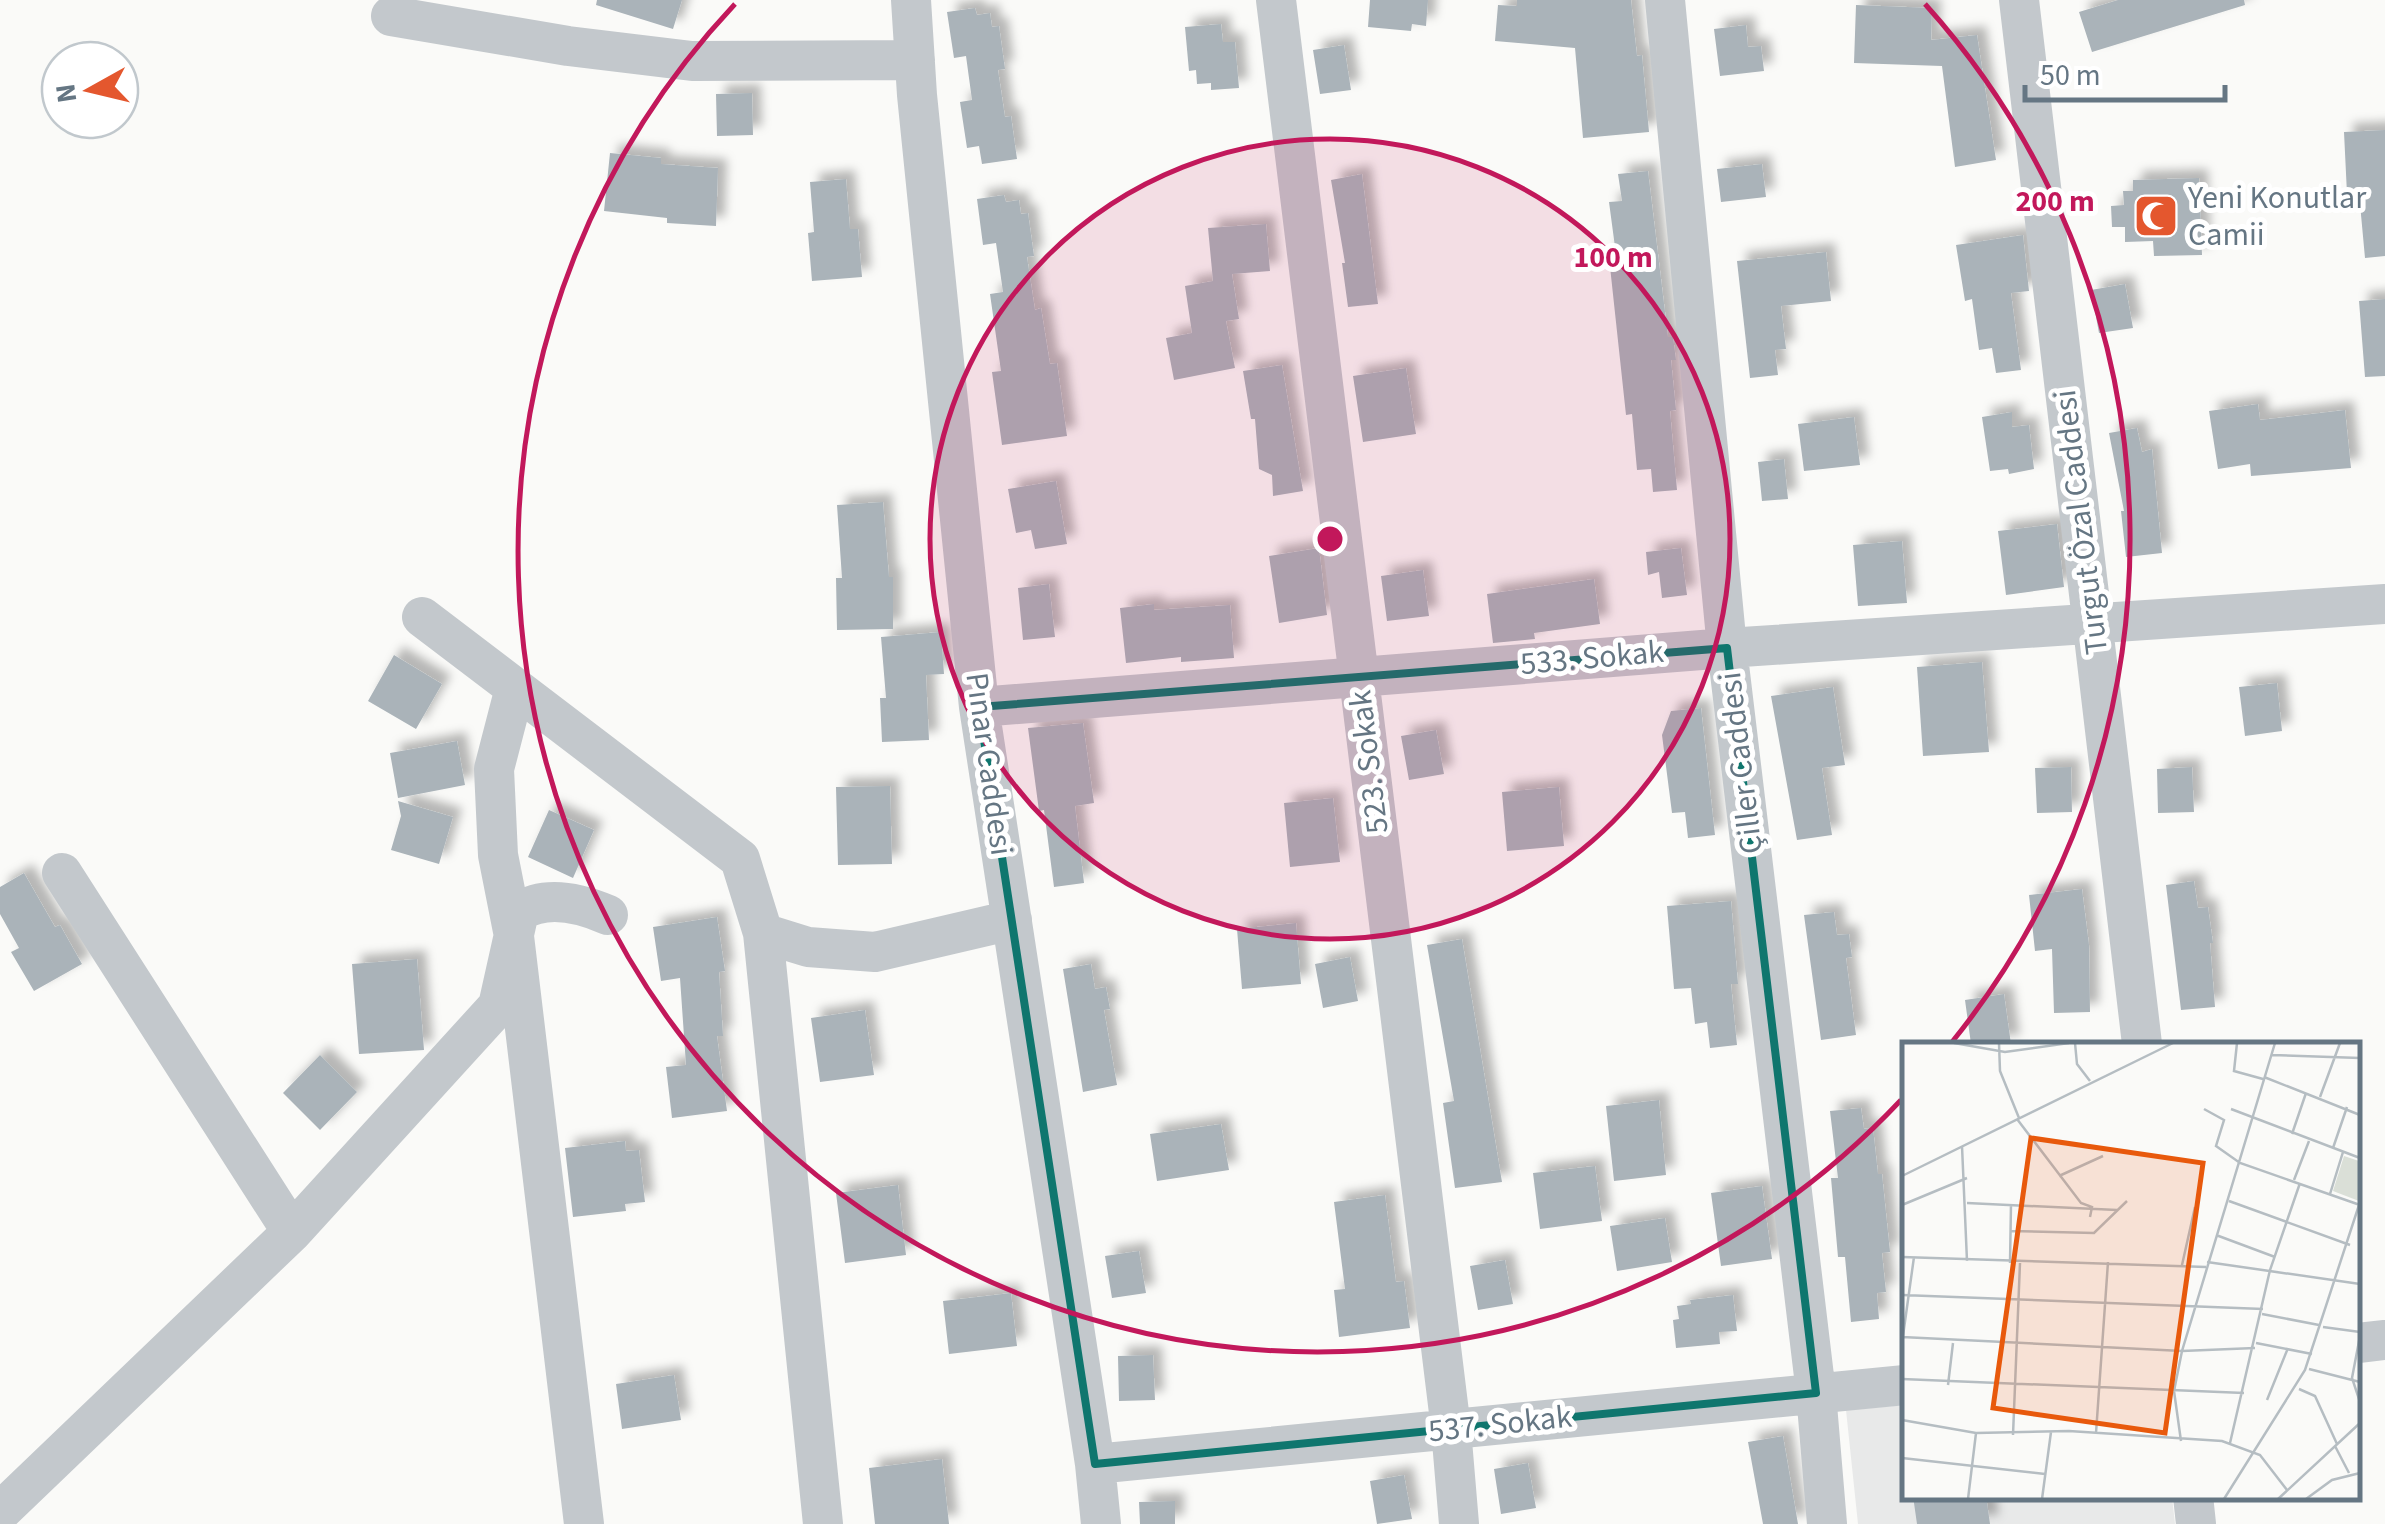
<svg xmlns="http://www.w3.org/2000/svg" width="2385" height="1524" font-family="'Source Sans 3',sans-serif">
	<defs>
		<filter id="shadow"><feDropShadow dx="9" dy="-9" stdDeviation="5" flood-color="#0004"/></filter>
	</defs>
	<rect width="100%" height="100%" fill="#fafaf8"/>
	<path fill="#e8e9e9" d="M1905,1405V1496L2172,1497L2175,1524H1858L1846,1410Z"/>
	<path fill="#aab3b9" filter="url(#shadow)" d="M597,0H682L673,29L596,5Z
		M1370,0H1428L1426,26L1412,24L1411,31L1368,27Z
		M1517,0H1631L1637,56L1642,55L1649,132L1583,138L1575,48L1495,41L1498,5L1517,6Z
		M2118,0H2244L2245,5L2092,52L2079,12Z
		M1856,5L1932,8L1931,40L1977,35L1996,160L1955,167L1942,66L1854,63Z
		M975,8L977,15L990,13L992,27L999,26L1005,69L998,70L1005,117L1011,116L1017,159L982,164L979,146L967,148L960,102L972,100L966,56L954,58L947,12Z
		M1221,24L1223,42H1235L1239,88L1211,90V83L1197,84L1196,70L1189,71L1185,27Z
		M1746,25L1748,47L1761,46L1764,71L1720,76L1714,29Z
		M1344,45L1351,90L1320,94L1313,50Z
		M752,93L753,135L717,136L716,94Z
		M2385,130V256L2365,258L2359,193L2347,194L2344,132Z
		M610,153L661,158V164L718,168L716,226L667,223V218L604,211Z
		M1762,164L1766,197L1721,202L1717,169Z
		M1648,171L1668,337H1673L1676,360H1671L1676,410L1670,411L1677,490L1653,492L1651,469L1637,470L1632,414L1626,415L1608,248L1615,247L1609,202L1622,201L1618,174Z
		M1362,174L1378,304L1348,307L1342,263H1345L1331,180Z
		M2199,178L2202,255L2154,256L2153,241L2125,242V227H2112L2111,206L2124,205L2123,191H2133V180Z
		M846,179L850,229H858L862,277L812,281L808,233L814,232L810,182Z
		M1004,195L1006,202L1019,200L1021,214L1028,213L1034,256L1027,257L1035,310L1041,308L1050,364L1057,363L1067,436L1002,445L992,372L1001,371L990,294L1003,292L996,243L983,245L977,199Z
		M1266,224L1270,271L1232,274L1239,319L1226,321L1235,368L1174,380L1166,338L1192,333L1185,286L1213,281L1208,228Z
		M2023,235L2029,291L2011,293L2021,370L1996,373L1992,348L1979,350L1972,299L1965,301L1956,245Z
		M1826,252L1831,301L1781,306L1786,349L1775,350L1778,375L1750,378L1737,261Z
		M2125,284L2133,328L2099,333L2091,290Z
		M2385,299V376L2365,377L2359,301Z
		M1282,365L1303,491L1273,496L1272,475L1259,469L1255,419H1251L1243,371Z
		M1406,368L1416,434L1363,442L1353,376Z
		M2258,404L2260,420L2345,410L2351,468L2251,476L2250,464L2218,469L2209,411Z
		M2012,412V427L2029,425L2034,469L2009,474L2008,469L1990,471L1982,417Z
		M1854,417L1860,465L1804,471L1798,424Z
		M2137,428L2142,452L2152,449L2162,553L2126,557L2121,511H2124L2109,433Z
		M1784,459L1788,499L1762,501L1758,462Z
		M1056,481L1067,544L1035,549L1031,530L1016,533L1008,489Z
		M883,502L889,577H893V629L837,630L836,578H842L837,505Z
		M2057,524L2064,587L2006,595L1998,531Z
		M1902,541L1907,603L1858,606L1853,545Z
		M1319,548L1327,615L1279,623L1269,556Z
		M1681,548L1687,595L1662,598L1659,572L1648,575L1646,552Z
		M1423,570L1429,616L1387,621L1381,576Z
		M1594,579L1600,624L1534,633L1535,639L1493,643L1487,594Z
		M1049,584L1055,637L1023,640L1018,588Z
		M1154,604V610L1230,605L1234,658L1181,662V657L1126,663L1120,608Z
		M941,632L944,674L926,675L929,740L882,742L880,698H886L881,637Z
		M394,655L442,684L416,729L368,701Z
		M1982,662L1989,752L1923,756L1917,667Z
		M2277,683L2282,731L2245,736L2239,687Z
		M1833,687L1845,765L1822,768L1832,835L1797,840L1771,696Z
		M1701,708L1715,835L1688,838L1685,812L1672,813L1662,735L1671,711Z
		M1083,723L1094,803L1075,806L1084,883L1054,887L1044,810L1039,811L1028,728Z
		M1436,730L1444,774L1409,780L1401,736Z
		M457,741L465,785L398,798L390,753Z
		M2071,767L2072,812L2037,813L2035,768Z
		M2192,767L2194,812L2158,813L2157,769Z
		M890,786L892,864L838,865L836,787Z
		M1559,787L1564,846L1507,851L1502,792Z
		M1333,798L1340,862L1290,867L1284,803Z
		M398,801L453,817L439,864L391,850L401,816Z
		M549,810L594,830L573,878L528,857Z
		M24,873L55,927L60,925L82,964L34,991L11,952L19,948L0,914V887Z
		M2194,881L2198,908L2208,907L2213,943H2210L2215,1007L2181,1010L2166,885Z
		M2082,889L2089,945L2090,1012L2054,1013L2052,949L2035,951L2029,895Z
		M1731,901L1738,984H1731L1737,1045L1710,1048L1707,1022L1695,1024L1691,988L1674,989L1667,906Z
		M1834,912L1837,935L1849,934L1852,957L1846,958L1856,1035L1821,1040L1804,915Z
		M717,917L725,971L719,972L723,1036H717L727,1111L672,1118L666,1067L686,1065L680,978L661,981L653,927Z
		M1296,923L1301,984L1242,989L1237,929Z
		M1462,939L1502,1182L1455,1188L1443,1103L1454,1101L1427,945Z
		M1350,957L1358,1001L1323,1008L1315,964Z
		M417,959L424,1050L359,1054L352,964Z
		M1091,964L1095,989L1106,987L1110,1009L1104,1010L1117,1085L1083,1092L1063,969Z
		M2004,994L2011,1044H1971L1965,1000Z
		M865,1010L874,1075L820,1082L811,1018Z
		M320,1055L357,1092L320,1130L283,1093Z
		M1659,1100L1666,1175L1614,1181L1606,1106Z
		M1861,1108L1864,1129L1873,1128L1878,1174H1882L1890,1252L1882,1253L1886,1292L1877,1293L1879,1319L1851,1322L1845,1257H1838L1831,1178H1838L1830,1111Z
		M1221,1124L1229,1170L1157,1181L1150,1134Z
		M625,1141L626,1151L639,1150L645,1202L625,1204L626,1211L573,1217L565,1148Z
		M1595,1166L1602,1221L1540,1229L1533,1173Z
		M898,1185L906,1255L845,1263L836,1193Z
		M1762,1186L1772,1259L1721,1266L1711,1193Z
		M1385,1195L1396,1282L1404,1281L1410,1328L1339,1337L1334,1290L1345,1289L1334,1202Z
		M1665,1218L1672,1262L1617,1271L1610,1226Z
		M1139,1251L1146,1293L1112,1298L1105,1256Z
		M1505,1260L1513,1304L1478,1310L1470,1266Z
		M1011,1293L1017,1346L949,1354L943,1301Z
		M1733,1295L1737,1331L1719,1332L1720,1344L1676,1348L1673,1320L1679,1319L1677,1306L1691,1304L1690,1300Z
		M1153,1355L1155,1400L1119,1401L1118,1356Z
		M674,1375L681,1420L622,1429L616,1384Z
		M1783,1436L1798,1524H1763L1748,1442Z
		M942,1459L949,1524H875L869,1468Z
		M1528,1463L1536,1508L1501,1514L1494,1469Z
		M1404,1475L1412,1519L1377,1524L1370,1481Z
		M1913,1496H1986L1990,1524H1917Z
		M1175,1501V1524H1140L1139,1502Z"/>
	<g fill="none" stroke-linecap="round" stroke-linejoin="round">
		<path stroke="#c3c8cc" stroke-width="40" d="M911,0L917,95L979,707L1095,1464L1101,1524
			M1276,0L1451,1429L1459,1524
			M1665,0L1727,648L1816,1393L1827,1524
			M2019,0L2142,1044
			M391,16L568,46L692,61L915,60
			M422,617L740,859L763,933L823,1524
			M515,688L494,769L498,855L514,936L584,1524
			M979,707L1727,648L2385,604
			M62,873L292,1232
			M763,933L808,947L875,952L1012,920
			M2358,1343L2385,1340
			M1095,1464L1905,1385
			M2193,1496L2196,1524
			M0,1512L292,1232L498,1006L519,912C545,895 580,903 608,915"/>
	</g>
	<path fill="none" stroke="#0f766e" stroke-width="8" stroke-linejoin="round" d="M1727,648L1816,1393L1095,1464L979,707Z"/>
	<circle cx="1330" cy="539" r="400" fill="#c2185b" fill-opacity=".12"/>
	<g fill="none" stroke="#c2185b" stroke-width="5">
		<circle cx="1330" cy="539" r="400"/>
		<path d="M1901 1100A800 800 0 0 1 735 4M1925 4A800 800 0 0 1 1952 1042"/>
	</g>
	<defs>
		<symbol id="mosque-square" viewBox="-11 -11 22 22"><rect x="-9" y="-9" width="18" height="18" rx="4" fill="#e4572e" stroke="#fff"/><path d="M3.5-4.9A6 6 0 1 0 3.5 4.9A5 5 0 1 1 3.5-4.9Z" fill="#fff"/></symbol>
	</defs>
	<g fill-rule="evenodd">
		<use href="#mosque-square" x="2131" y="191" width="50" height="50"/>
	</g>
	<g text-anchor="middle" dominant-baseline="central" stroke-width="10" stroke-linejoin="round" paint-order="stroke">
		<g font-size="32" fill="#657683" stroke="#fff" text-anchor="start">
			<text x="2188" y="198">Yeni Konutlar<tspan x="2188" dy="37">Camii</tspan></text>
		</g>
		<g font-size="32" fill="#657683" stroke="#fff">
			<text transform="translate(2081 522) rotate(-97)">Turgut Özal Caddesi</text>
			<text transform="translate(1592 658) rotate(-5)">533. Sokak</text>
			<text transform="translate(1369 762) rotate(-97)">523. Sokak</text>
			<text transform="translate(1741 763) rotate(-97)">Çiller Caddesi</text>
			<text transform="translate(989 764) rotate(82)">Pınar Caddesi</text>
			<text transform="translate(1500 1424) rotate(-6)">537. Sokak</text>
		</g>
	</g>
	<g transform="translate(1902 1042)">
		<rect width="458" height="458" fill="#fafaf8"/>
		<path d="M442,114L457,119V159L431,149Z" fill="#dadfd7"/>
		<path fill="none" stroke="#b5bdc2" stroke-width="2.5" d="M52,1L103,10L167,1M97,1L98,29L117,76M173,1L175,22L188,39M335,1L332,29L361,37M370,13L458,16M362,35L458,73M418,55L438,1M302,67L322,78L314,104L338,121L458,163M329,67L458,116M115,77L179,161L190,165L188,175M390,92L404,51M60,104L65,219M431,106L445,65M0,134L271,1M157,134L201,114M392,138L407,99M428,152L441,110M327,159L448,203M65,161L215,168M0,163L65,136M108,189L192,191L225,159M314,193L373,215M0,215L304,225M305,220L458,242M108,221L109,162M280,223L293,165M0,253L361,267M360,272L417,283M421,285L458,290M458,294L450,336L458,360M0,295L280,309L353,306M0,301L12,215M354,301L410,312M407,327L458,340M0,337L342,351M46,343L51,301M397,347L413,354L435,402M365,358L386,306M0,378L74,391L167,389L320,399L358,413L385,448M194,391L206,220M111,393L118,221M279,399L272,349L280,309L373,1M328,401L368,228L398,141M433,404L447,431M0,416L143,432M66,457L74,391M140,457L149,390M322,457L403,328L458,160M376,457L458,381M404,457L430,438L458,431"/>
		<path fill="#e8590c" fill-opacity="0.15" stroke="#e8590c" stroke-width="5" d="M129,96L301,121L263,391L91,366Z"/>
		<rect width="458" height="458" fill="none" stroke="#657683" stroke-width="5"/>
	</g>
	<circle cx="1330" cy="539" r="15" fill="#c2185b" stroke="#fff" stroke-width="5"/>
	<g font-size="30" text-anchor="middle" font-weight="bold" fill="#c2185b" stroke="#fff" stroke-width="10" stroke-linejoin="round" paint-order="stroke">
		<text x="2055" y="211">200 m</text>
		<text x="1613" y="267">100 m</text>
	</g>
	<g transform="translate(90 90) rotate(262)"><circle r="48" fill="#ffffff" stroke="#c1c8cd" stroke-width="2.5"/>
	<path d="M0-8L18 38L0 25L-18 38Z" fill="#e4572e"/>
	<text y="-15" font-size="28" font-weight="bold" text-anchor="middle" fill="#657683">N</text>
	</g>
	<path d="M2025 85v15h200v-15" fill="none" stroke="#657683" stroke-width="5"/>
	<text x="2040" y="85" font-size="30" fill="#657683" stroke="#ffffff" stroke-width="8" paint-order="stroke">50 m</text>
</svg>
